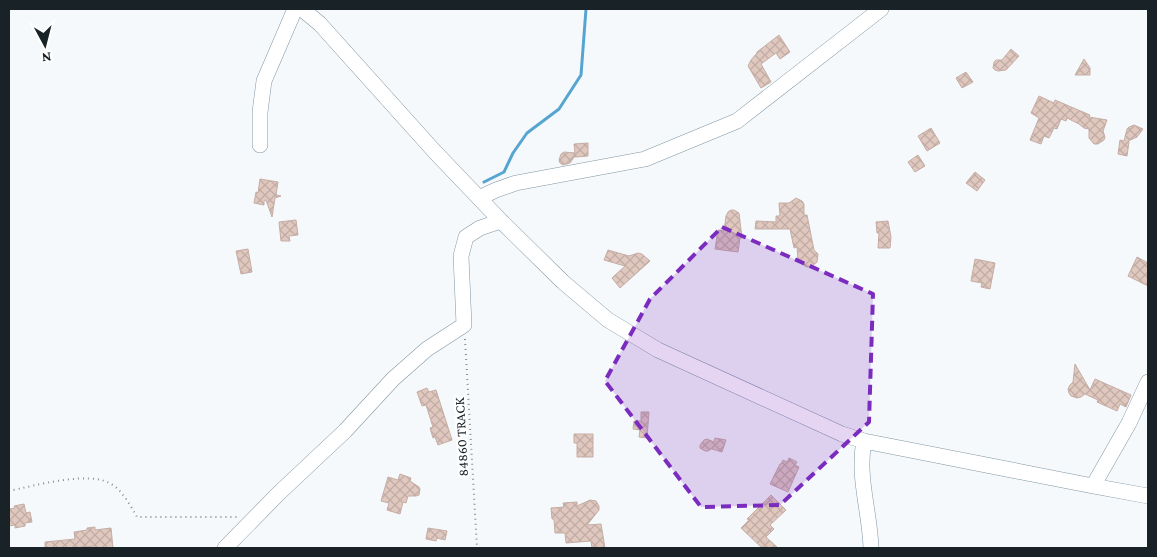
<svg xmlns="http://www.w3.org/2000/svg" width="1157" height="557" font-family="'Crimson Pro',serif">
	<defs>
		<pattern id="building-cross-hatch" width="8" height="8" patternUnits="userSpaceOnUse" patternTransform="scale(1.25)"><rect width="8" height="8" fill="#e0c8bf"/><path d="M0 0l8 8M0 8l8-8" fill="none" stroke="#c0aca4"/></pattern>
	</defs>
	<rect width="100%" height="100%" fill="#f5f9fc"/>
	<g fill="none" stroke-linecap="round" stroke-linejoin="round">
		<path stroke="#56a5d1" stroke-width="3" d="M484,182L504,172L513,153L527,133L559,109L581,75L586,9"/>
	</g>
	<path fill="url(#building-cross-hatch)" stroke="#c5ada5" d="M779,35L790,52L780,59L776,53L761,64L771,82L761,88L748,66L751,60L757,53V52Z
		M1011,49L1019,56L1006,70L998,71L995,70L993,68L994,62L996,60H1002Z
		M1084,59L1090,68V75H1075Z
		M966,72L973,82L962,88L956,78Z
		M1039,96L1054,103L1055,100L1090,115L1089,117L1107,120L1103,131L1105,137L1104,140L1098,144H1094L1089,138V129L1084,128L1079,124L1067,118L1066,121L1061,119L1057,129L1054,128L1049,138L1044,136L1041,144L1030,140L1039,118L1031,113Z
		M1134,125L1143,129L1137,137L1128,141L1129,142L1127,156L1118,154L1120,140L1124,141L1127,129L1129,127Z
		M931,128L940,143L927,151L918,136Z
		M588,143V156L575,157V156L570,163L563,165L560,163L559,160L561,154L564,152L575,153L574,144Z
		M918,155L925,166L915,172L908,162Z
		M975,172L985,180L977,191L966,183Z
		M260,179L278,182L276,195L281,196L275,198L272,217L266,200L264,201V205L254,203L256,192L258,193Z
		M796,198L802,201L804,204V215H807L814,250L818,254L817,262L811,267H807L800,263L798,260L797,247L794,248L790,229H755L756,221L776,222V216H780L779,203H789Z
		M731,210H734L739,213L742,238H740L738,252L715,249L718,230L724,231L726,216L728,212Z
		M296,220L298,235L289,236L290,241H281L279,222Z
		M888,221L891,237L890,248H878L879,233H877L876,222Z
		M248,249L252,272L241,274L236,251Z
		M608,250L629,256L638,253L642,254L650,261L620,288L612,278L625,266L604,260Z
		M1137,257L1148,263V286L1128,276Z
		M975,259L995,263L990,289L981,287L982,283L971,281Z
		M1075,364L1090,390L1095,379L1131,395L1126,407L1120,404L1117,411L1097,402L1098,400L1085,394L1081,397L1077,398L1071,396L1069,393L1068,389L1070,385L1073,382Z
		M427,388L429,392L436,390L452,440L438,445L435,437L433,438L430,428L433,427L426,405L422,406L417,392Z
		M641,412H649L647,438L639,437L640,430L633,429L634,421H641Z
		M574,434H593V457H577V443H574Z
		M715,438L726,440L722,452L712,449L713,448L708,451H705L700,448V445L704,440L707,439L714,442Z
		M789,458L797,462L795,465L799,467L788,492L770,484L780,464H781L783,460L787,462Z
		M400,474L411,478L410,481L419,487L420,489L419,495L416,496H408L406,503L403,502L400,514L387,510L389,503L381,501L388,477L398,480Z
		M771,495L786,510L770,525L774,529L766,537L778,548H762L741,528L749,520L747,519Z
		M590,500L596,501L599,506V510L587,525L601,524L605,548H592L591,541L566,543L565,533H555L554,519H552L551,508L564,507L563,503L577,502V506Z
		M24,504L26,513L30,512L32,522L25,523V526L15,528V525L9,526V509L15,508L14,506Z
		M95,527V530L111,528L113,548H95V546L72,548H45V542L75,539L74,532L87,530V528Z
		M428,528L447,531L445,540L437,538L436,541L426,539Z"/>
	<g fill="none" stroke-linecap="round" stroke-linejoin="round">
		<defs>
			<path id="minor" d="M302,9L320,24L435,152L501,221L563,282L608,320L658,350L842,434L864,441L1093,486L1148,496
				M260,145V112L264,81L295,9
				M479,198L496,190L516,183L645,159L737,121L881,9
				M864,441C857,477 870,512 871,548
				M1093,486L1129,423L1148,382
				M225,548L279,493L345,431L393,379L427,349L464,325L461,256L466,237L480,228L501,221"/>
		</defs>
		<use href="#minor" stroke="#8196a3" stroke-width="16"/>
		<path stroke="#878e92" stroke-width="2" stroke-dasharray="1 4" stroke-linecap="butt" d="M465,339L477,548
			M9,491C33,486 90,470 111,484C123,491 130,505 137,517H237"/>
		<use href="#minor" stroke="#fff" stroke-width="15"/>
	</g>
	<path fill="#7b2cbf" fill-opacity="0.2" stroke="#7b2cbf" stroke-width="4" stroke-dasharray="10 6" stroke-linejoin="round" d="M722,227L873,294L869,422L780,505L701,507L605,381L650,299Z"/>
	<g text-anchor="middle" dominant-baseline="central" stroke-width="4.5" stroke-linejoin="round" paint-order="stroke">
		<g font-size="14" fill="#192227" stroke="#fff">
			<text transform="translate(461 437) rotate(-93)">84860 TRACK</text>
		</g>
	</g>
	<rect width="1157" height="557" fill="none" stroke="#192227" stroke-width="20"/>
	<g transform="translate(45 45) rotate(173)" stroke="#ffffff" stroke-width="4" paint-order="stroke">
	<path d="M0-4L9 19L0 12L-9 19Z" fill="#192227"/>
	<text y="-8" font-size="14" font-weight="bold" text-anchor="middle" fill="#192227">N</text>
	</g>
</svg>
